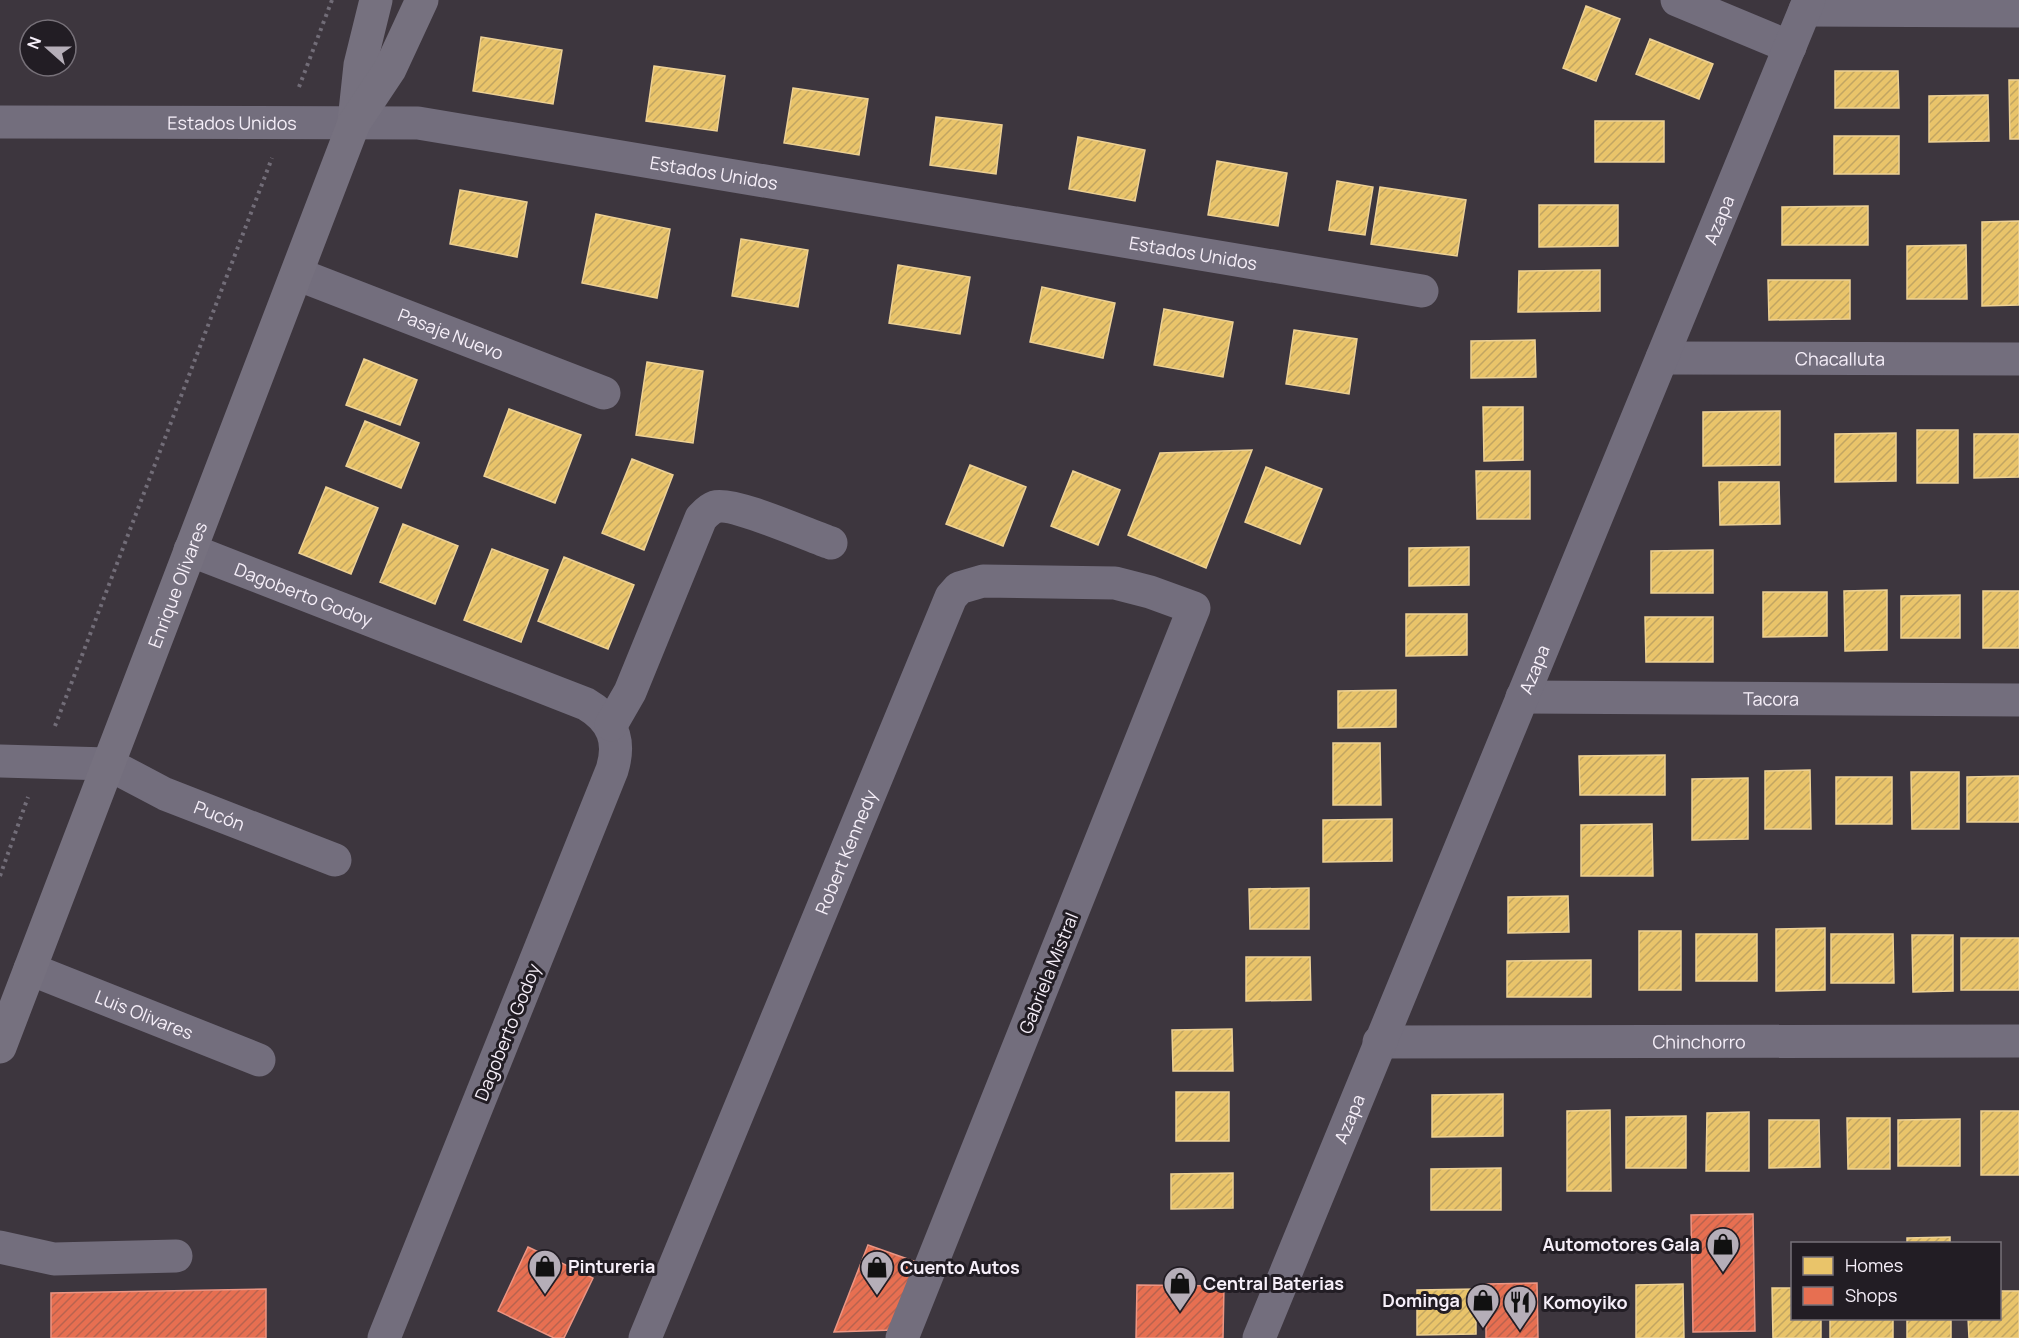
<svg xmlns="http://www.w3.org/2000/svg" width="2019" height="1338" font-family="Manrope,sans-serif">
	<defs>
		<pattern id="homes-hatch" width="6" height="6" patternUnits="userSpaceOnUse" patternTransform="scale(1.5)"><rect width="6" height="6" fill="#e9c46a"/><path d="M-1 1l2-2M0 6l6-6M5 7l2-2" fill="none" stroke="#c1a562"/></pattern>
		<pattern id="shops-hatch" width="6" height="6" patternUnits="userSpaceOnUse" patternTransform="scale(1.5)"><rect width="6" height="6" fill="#e76f51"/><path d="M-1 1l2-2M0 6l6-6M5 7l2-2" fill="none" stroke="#b8634f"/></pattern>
	</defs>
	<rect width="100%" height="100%" fill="#3d363e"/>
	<path fill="url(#homes-hatch)" stroke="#edd195" stroke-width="1.5" d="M1586,6L1620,19L1596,81L1563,68Z
		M481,37L562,50L553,104L473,91Z
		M1650,39L1713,64L1699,99L1636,74Z
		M654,66L725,76L717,131L646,121Z
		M1835,71H1898L1899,108H1835Z
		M2009,80H2019V139H2010Z
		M793,88L868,99L859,155L784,143Z
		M1988,95L1989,141L1929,142V96Z
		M936,117L1002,125L996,174L930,165Z
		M1595,121H1664V162H1595Z
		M1834,136H1899V174H1834Z
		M1078,137L1145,150L1135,201L1069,189Z
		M1217,161L1287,173L1278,226L1208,215Z
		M1337,181L1373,187L1365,235L1329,230Z
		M1380,187L1466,200L1457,256L1371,244Z
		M460,190L527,202L517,257L450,244Z
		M1539,205H1618V246L1539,247Z
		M1868,206V245H1782V207Z
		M596,214L670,229L657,298L582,283Z
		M2019,221V305L1982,306V222Z
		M741,239L808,250L798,307L732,296Z
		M1966,245L1967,299H1907V246Z
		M898,265L970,277L960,334L889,323Z
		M1600,270V311L1518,312L1519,271Z
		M1768,280H1850V319L1769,320Z
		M1042,287L1115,303L1103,358L1030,342Z
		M1164,309L1233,322L1223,377L1154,365Z
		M1294,330L1357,339L1349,394L1286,384Z
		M1535,340L1536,377L1471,378V341Z
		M364,359L417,380L400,425L346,405Z
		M647,362L703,371L693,443L636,435Z
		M1483,407H1523V460L1484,461Z
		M509,409L581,435L555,503L484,476Z
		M1780,411V465L1703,466V412Z
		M365,421L419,443L401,488L346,466Z
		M1917,430H1958V483H1917Z
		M1896,433V481L1835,482V434Z
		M1974,434H2019V477L1974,478Z
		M1252,450L1206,568L1128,535L1160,453Z
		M632,459L673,475L644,550L602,533Z
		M970,465L1026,487L1003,546L946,524Z
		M1266,467L1322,489L1300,544L1245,522Z
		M1073,471L1120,490L1098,545L1051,526Z
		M1476,471H1530V519H1477Z
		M1719,482H1779L1780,524L1720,525Z
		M326,487L378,508L351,574L299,553Z
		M403,524L458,546L435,604L380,582Z
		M1469,547V585L1409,586V548Z
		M492,549L548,570L521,642L464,620Z
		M1713,550V593H1651V551Z
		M564,557L634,585L608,649L538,621Z
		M1887,590V650L1845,651L1844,591Z
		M1983,591H2019V648H1983Z
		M1763,592H1827V636L1763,637Z
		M1960,595V638H1901V596Z
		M1406,614H1467V655L1406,656Z
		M1645,617H1713V662H1646Z
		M1396,690V727L1338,728V691Z
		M1333,743H1380L1381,805H1333Z
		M1665,755V795H1580L1579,756Z
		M1810,770L1811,829H1765V771Z
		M1911,772H1959V829H1912Z
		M2019,776V822H1967V777Z
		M1836,777H1892V824H1836Z
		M1748,778V839L1692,840V779Z
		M1392,819V861L1323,862V820Z
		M1652,824L1653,876H1581V825Z
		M1309,888V929H1250L1249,889Z
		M1568,896L1569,932L1508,933V897Z
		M1825,928V990L1776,991V929Z
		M1639,931H1681V990H1639Z
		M1696,934H1757V981H1696Z
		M1831,934H1893L1894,983H1831Z
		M1912,935H1953V991L1913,992Z
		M1961,938H2019V990H1961Z
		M1246,957H1310L1311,1000L1246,1001Z
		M1591,960V997H1507V961Z
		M1232,1029L1233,1071H1173L1172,1030Z
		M1176,1092H1229V1141H1176Z
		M1503,1094V1136L1432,1137V1095Z
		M1610,1110L1611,1191H1567V1111Z
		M1981,1111H2019V1175H1981Z
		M1749,1112V1171H1706L1707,1113Z
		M1686,1116V1168H1626V1117Z
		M1847,1118H1890V1169H1848Z
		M1960,1119V1166H1898V1120Z
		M1769,1120H1819L1820,1167L1769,1168Z
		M1501,1168V1210H1431V1169Z
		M1233,1173V1208L1171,1209V1174Z
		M1950,1237V1244H1907V1238Z
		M1683,1284L1684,1338H1636V1285Z
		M1772,1288H1792V1318H1821V1338H1773Z
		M1476,1289V1334L1417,1335V1290Z
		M2000,1291H2019V1338H1969L1968,1318H2000Z
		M1830,1318H1893V1338H1830Z
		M1907,1318H1951V1338H1907Z"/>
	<path fill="url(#shops-hatch)" stroke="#ec9583" stroke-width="1.5" d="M1753,1214L1755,1331L1693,1332L1691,1215Z
		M868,1245L919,1263L893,1330L834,1332Z
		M528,1247L593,1278L564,1338H554L498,1311Z
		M1537,1283L1538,1338H1486V1284Z
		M1137,1285L1224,1286L1223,1338H1136Z
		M266,1289V1338H51V1293Z"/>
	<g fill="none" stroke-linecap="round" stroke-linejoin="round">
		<path stroke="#726d78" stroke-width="4" stroke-dasharray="3 4.5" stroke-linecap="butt" d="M299,87L332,0
			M55,726L272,158
			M0,876L28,797"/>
		<g stroke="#736e7d" stroke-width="33">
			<path d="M1677,0L1790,47"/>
			<path d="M1805,10L2019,11"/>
			<path id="s1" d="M0,122L418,123L1422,291"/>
			<path id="s2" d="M297,274L604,393"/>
			<path id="s3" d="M1662,358L2019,359"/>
			<path id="s4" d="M190,550L586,704C613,720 621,741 612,770L384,1338"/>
			<path id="s5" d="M1522,697L2019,700"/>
			<path d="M611,725L630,692L701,518C705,514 709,509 715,507C732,501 810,536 831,543"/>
			<path id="s6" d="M0,761L108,764L165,794L335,860"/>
			<path id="s7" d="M30,969L259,1060"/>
			<path id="s8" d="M1379,1042L2019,1041"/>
			<path d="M0,1247L54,1259L176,1256"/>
			<path id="s9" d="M645,1338L951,597L959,588L983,581L1115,583L1150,592L1194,608L902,1338"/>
			<path id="s10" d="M1259,1338L1809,0"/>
		</g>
		<g stroke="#76717f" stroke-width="33">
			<path d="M354,121L360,65L376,0"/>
			<path id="s11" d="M0,1047L354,123L390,69L422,0"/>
		</g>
	</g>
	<defs>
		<symbol id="shop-pin" viewBox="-11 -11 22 30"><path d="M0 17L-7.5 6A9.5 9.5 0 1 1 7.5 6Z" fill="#b5aeb8" stroke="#221d24"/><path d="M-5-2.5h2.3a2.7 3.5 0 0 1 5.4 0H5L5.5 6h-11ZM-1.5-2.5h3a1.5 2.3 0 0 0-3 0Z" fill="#111"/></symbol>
		<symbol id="restaurant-pin" viewBox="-11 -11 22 30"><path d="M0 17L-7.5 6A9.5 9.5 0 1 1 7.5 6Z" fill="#b5aeb8" stroke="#221d24"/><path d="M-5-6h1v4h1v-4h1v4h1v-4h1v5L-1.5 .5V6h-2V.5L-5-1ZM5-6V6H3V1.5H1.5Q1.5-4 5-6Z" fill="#111"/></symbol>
	</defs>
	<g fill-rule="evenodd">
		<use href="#shop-pin" x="1704" y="1225" width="38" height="52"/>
		<use href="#shop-pin" x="526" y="1247" width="38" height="52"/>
		<use href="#shop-pin" x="858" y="1248" width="38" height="52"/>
		<use href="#shop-pin" x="1161" y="1264" width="38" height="52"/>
		<use href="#shop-pin" x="1464" y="1281" width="38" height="52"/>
		<use href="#restaurant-pin" x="1501" y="1283" width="38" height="52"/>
	</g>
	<g text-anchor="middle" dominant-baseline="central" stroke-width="6" stroke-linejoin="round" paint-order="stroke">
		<g font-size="18" fill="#f6eff9" stroke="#221d24">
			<text stroke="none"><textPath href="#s1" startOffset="232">Estados Unidos</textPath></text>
			<text stroke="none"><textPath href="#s1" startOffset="718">Estados Unidos</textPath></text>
			<text stroke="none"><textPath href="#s10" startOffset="1209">Azapa</textPath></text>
			<text stroke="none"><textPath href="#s1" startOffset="1204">Estados Unidos</textPath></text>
			<text stroke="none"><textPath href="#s2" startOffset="165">Pasaje Nuevo</textPath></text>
			<text stroke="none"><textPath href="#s3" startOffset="178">Chacalluta</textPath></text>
			<text stroke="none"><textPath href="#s11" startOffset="495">Enrique Olivares</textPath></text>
			<text stroke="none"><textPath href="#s4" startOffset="122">Dagoberto Godoy</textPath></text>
			<text stroke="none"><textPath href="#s10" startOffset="723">Azapa</textPath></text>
			<text stroke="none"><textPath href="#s5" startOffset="249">Tacora</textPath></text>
			<text stroke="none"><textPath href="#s6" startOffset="231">Pucón</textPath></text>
			<text stroke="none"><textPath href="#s9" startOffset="526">Robert Kennedy</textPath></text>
			<text transform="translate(1048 973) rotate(-68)">Gabriela Mistral</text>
			<text stroke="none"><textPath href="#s7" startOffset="123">Luis Olivares</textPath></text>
			<text transform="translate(507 1032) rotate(-68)">Dagoberto Godoy</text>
			<text stroke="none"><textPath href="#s8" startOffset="320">Chinchorro</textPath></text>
			<text stroke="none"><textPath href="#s10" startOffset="237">Azapa</textPath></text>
		</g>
		<g font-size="18" font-weight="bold" fill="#f6eff9" stroke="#221d24" text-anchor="start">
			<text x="1700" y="1244" text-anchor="end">Automotores Gala</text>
			<text x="568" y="1266">Pintureria</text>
			<text x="900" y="1267">Cuento Autos</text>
			<text x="1203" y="1283">Central Baterias</text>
			<text x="1460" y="1300" text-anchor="end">Dominga</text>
			<text x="1543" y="1302">Komoyiko</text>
		</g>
	</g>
	<rect x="1791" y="1242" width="210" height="78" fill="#221d24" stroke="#777179" stroke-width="1.5"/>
	<rect x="1803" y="1257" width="30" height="18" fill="#e9c46a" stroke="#777179" stroke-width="1.5"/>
	<text x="1845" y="1272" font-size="18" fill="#f6eff9">Homes</text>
	<rect x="1803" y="1287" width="30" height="18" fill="#e76f51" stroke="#777179" stroke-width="1.5"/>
	<text x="1845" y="1302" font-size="18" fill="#f6eff9">Shops</text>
	<g transform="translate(48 48) rotate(291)"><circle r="28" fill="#221d24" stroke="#777179" stroke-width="1.5"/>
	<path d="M0-4.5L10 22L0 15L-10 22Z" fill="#b5aeb8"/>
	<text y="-9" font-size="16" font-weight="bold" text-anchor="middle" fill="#f6eff9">N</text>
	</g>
</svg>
